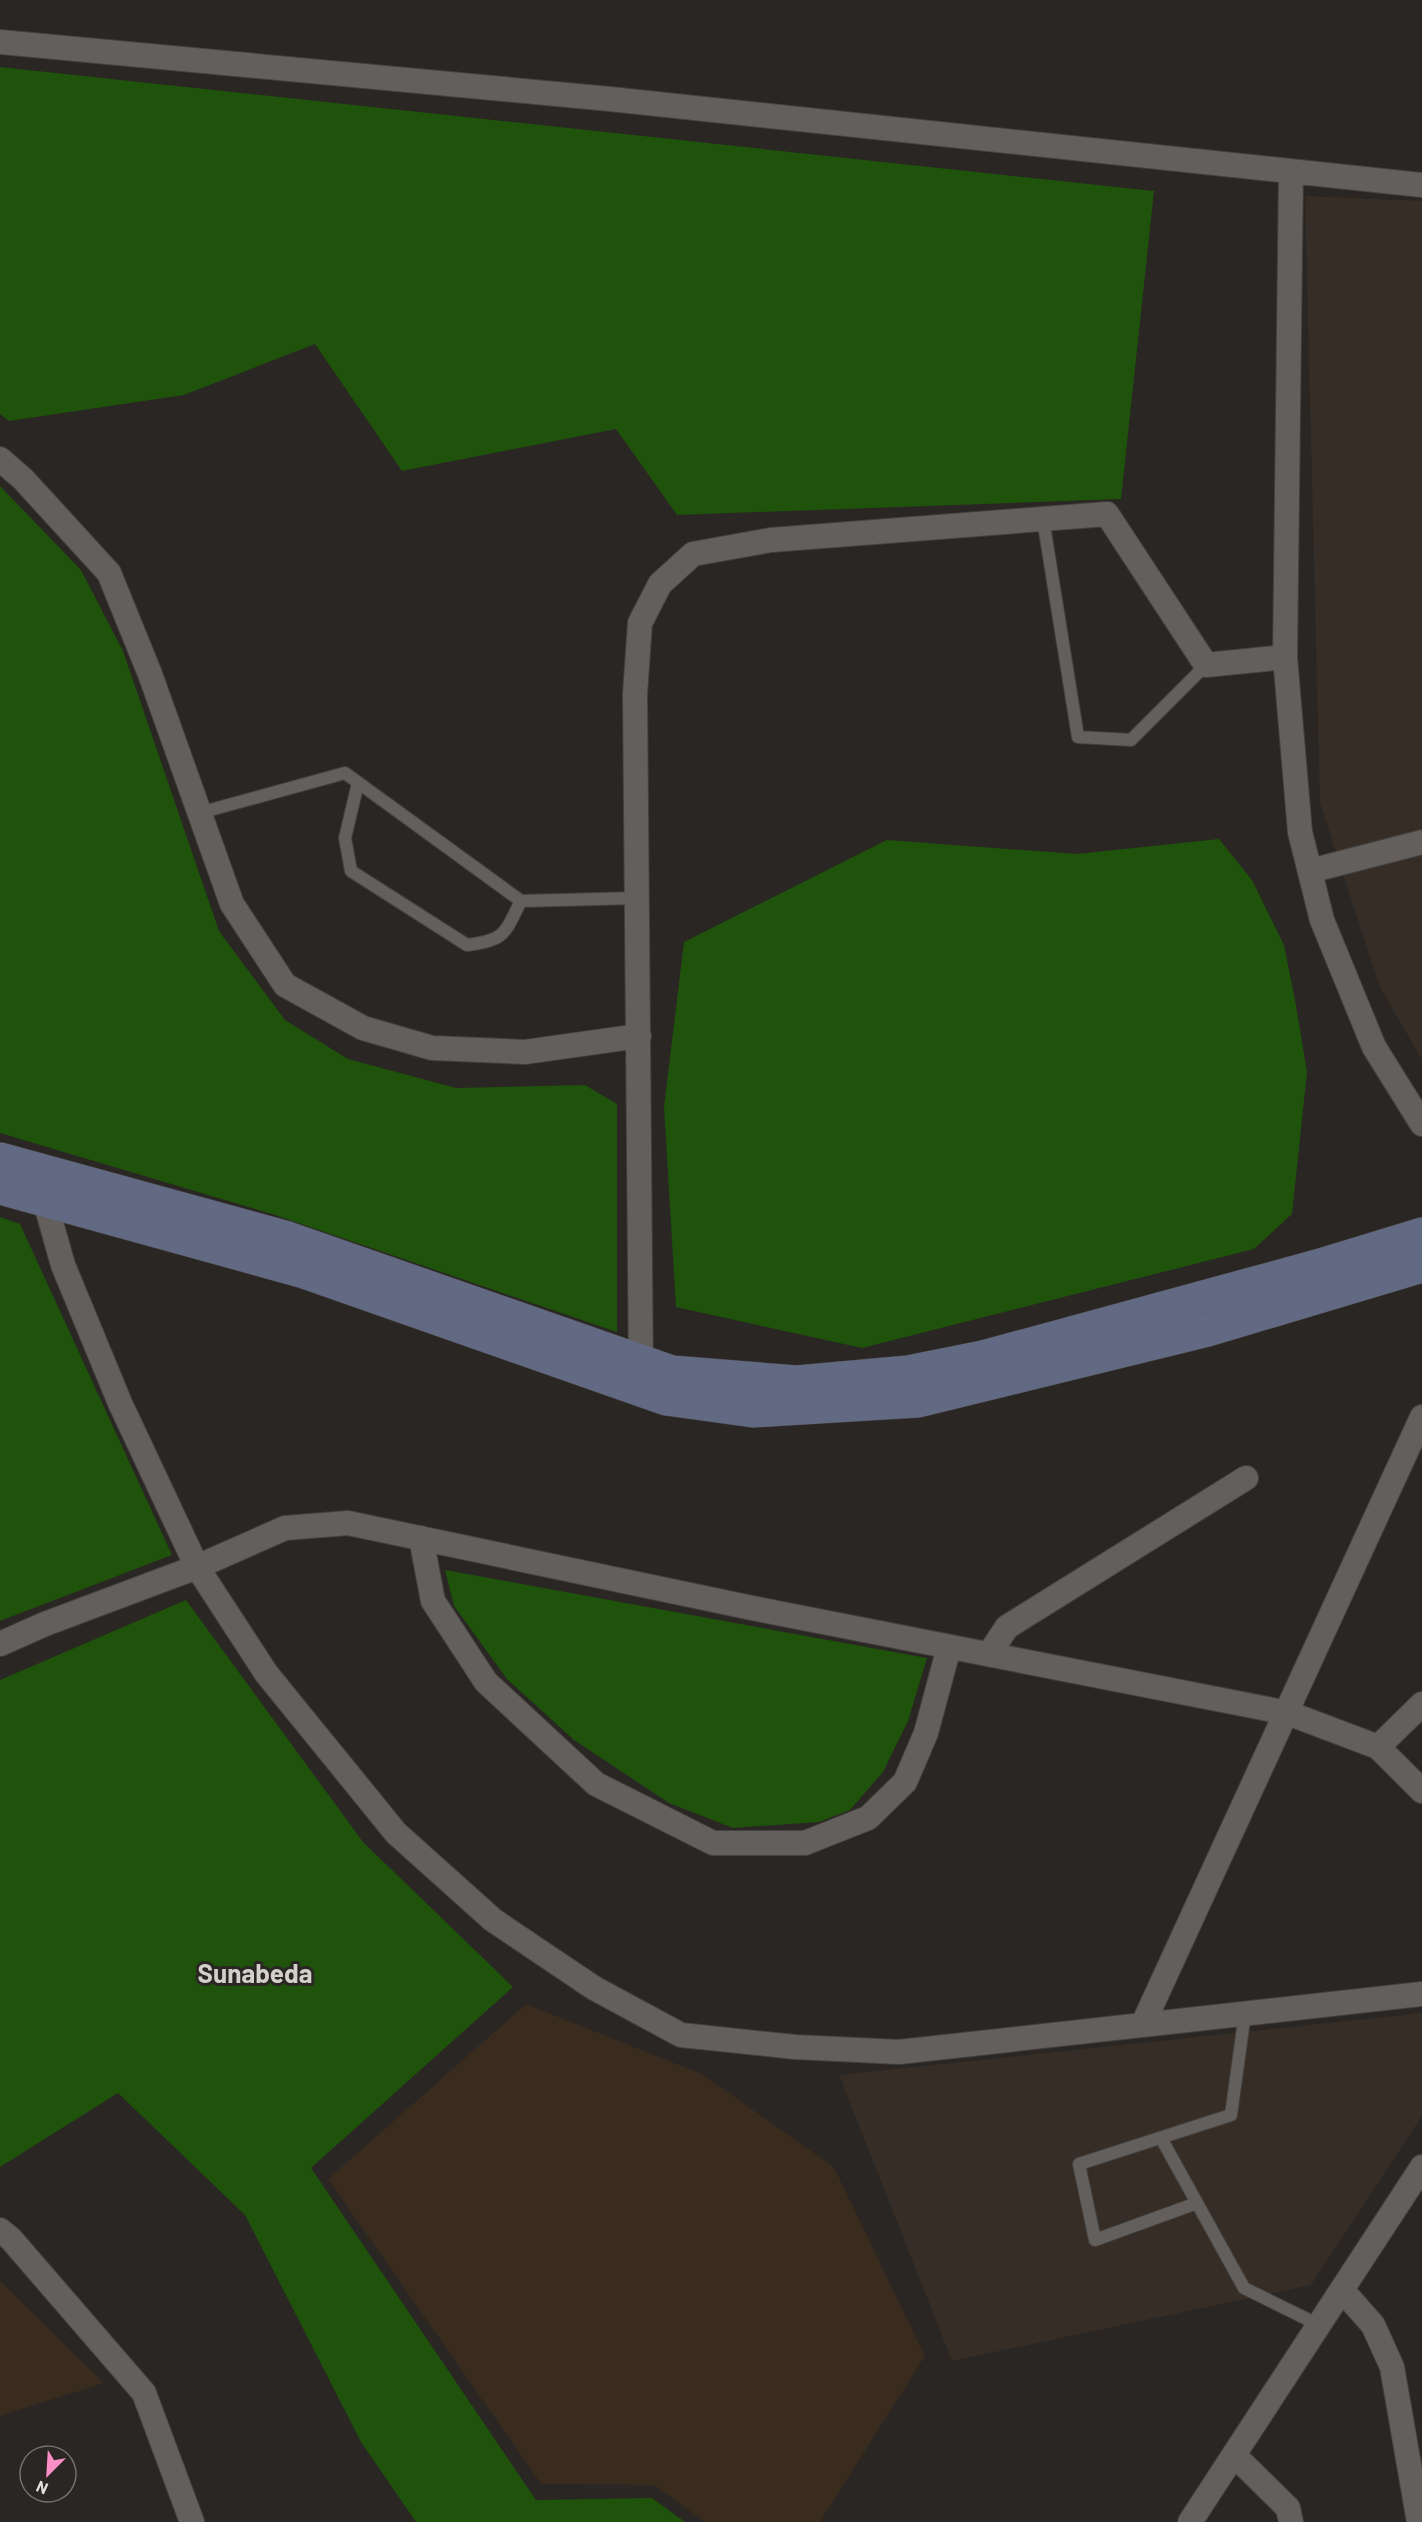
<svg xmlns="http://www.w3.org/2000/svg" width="1422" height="2522" font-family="Barlow,sans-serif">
	<rect width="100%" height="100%" fill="#292623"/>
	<path fill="#362d26" d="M1305,196L1422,201V1060L1379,985L1320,803Z
		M1422,2013V2116L1311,2285L952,2361L839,2075Z"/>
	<path fill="#392b1e" d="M526,2004L702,2074L834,2167L925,2356L820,2522H705L654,2485L541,2484L328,2179Z
		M0,2281L104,2383L0,2416Z"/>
	<path fill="#1f520b" d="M0,67L1154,191L1121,499L677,515L616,429L402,471L315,344L184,395L9,421L0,414Z
		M0,486L81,570L123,651L219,931L285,1020L348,1059L456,1088L585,1085L617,1104V1332L272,1214L0,1133Z
		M1219,839L1252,880L1284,945L1295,1000L1307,1072L1292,1214L1254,1249L862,1348L676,1307L664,1107L684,942L887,840L1077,854Z
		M0,1217L20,1224L172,1555L0,1621Z
		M445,1570L927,1658L908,1721L883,1772L850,1810L819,1822L733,1828L669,1803L574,1740L507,1679L454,1606Z
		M186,1600L363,1842L513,1987L311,2168L536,2500L652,2498L685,2522H416L361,2442L245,2215L118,2093L0,2167V1680Z"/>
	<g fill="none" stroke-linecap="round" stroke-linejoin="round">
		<defs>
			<path id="lane" d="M1043,519L1078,737L1131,740L1206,665
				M358,783L345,838L351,871L467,945C506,940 504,934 521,901
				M199,813L345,773L521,901L637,898
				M1161,2138L1244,2288L1319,2325
				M1197,2203L1095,2240L1079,2164L1231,2115L1245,2013"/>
			<path id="street" d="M0,42L610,99L1422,185
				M1291,171L1285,657L1300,832L1322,920L1374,1047L1422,1124
				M0,459L23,479L109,573L150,674L232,904L285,985L363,1028L432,1048L525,1052L639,1036
				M1310,871L1422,842
				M41,1187L63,1265L120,1403L197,1567L266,1673L396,1833L493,1920L594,1988L681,2035L795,2047L899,2052L1422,1994
				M641,1377L635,694L640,623L660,584L693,554L771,540L1107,514L1206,665L1285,657
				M421,1538L433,1601L486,1682L596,1784L713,1843H805L868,1818L905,1782L926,1733L949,1647
				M0,1644L45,1624L197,1567L285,1528L348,1523L752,1608L1288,1713L1378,1747L1422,1791
				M989,1654L1007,1627L1246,1478
				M1378,1747L1422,1704
				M1143,2024L1422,1417
				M0,2230L11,2239L144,2393L192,2522
				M1342,2290L1373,2325L1392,2367L1419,2522
				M1234,2455L1288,2508L1291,2522
				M1190,2522L1422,2167"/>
			<path id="secondary" d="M0,1159L288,1238L672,1372L797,1382L908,1372L983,1357L1317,1266L1422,1234
				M0,1188L301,1271L666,1399L753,1411L918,1401L1208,1330L1422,1266"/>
		</defs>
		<use href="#lane" stroke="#44413e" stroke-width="14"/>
		<use href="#street" stroke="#44413e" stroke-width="26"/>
		<use href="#secondary" stroke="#44413e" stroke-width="34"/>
		<use href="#lane" stroke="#635f5c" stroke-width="12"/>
		<use href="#street" stroke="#635f5c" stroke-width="24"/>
		<use href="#secondary" stroke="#626983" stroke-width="33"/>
	</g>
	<g text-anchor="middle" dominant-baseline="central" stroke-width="6" stroke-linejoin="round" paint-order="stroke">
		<g font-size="26" font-weight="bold" fill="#d5d0cc" stroke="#292623">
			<text x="255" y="1972">Sunabeda</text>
		</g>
	</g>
	<g transform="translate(48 2474) rotate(204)"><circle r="28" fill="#292623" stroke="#73706e" stroke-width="1.5"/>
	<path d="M0-4.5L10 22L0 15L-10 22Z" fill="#fa8fc7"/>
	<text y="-9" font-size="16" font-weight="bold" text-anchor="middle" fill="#e2dfde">N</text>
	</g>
</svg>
